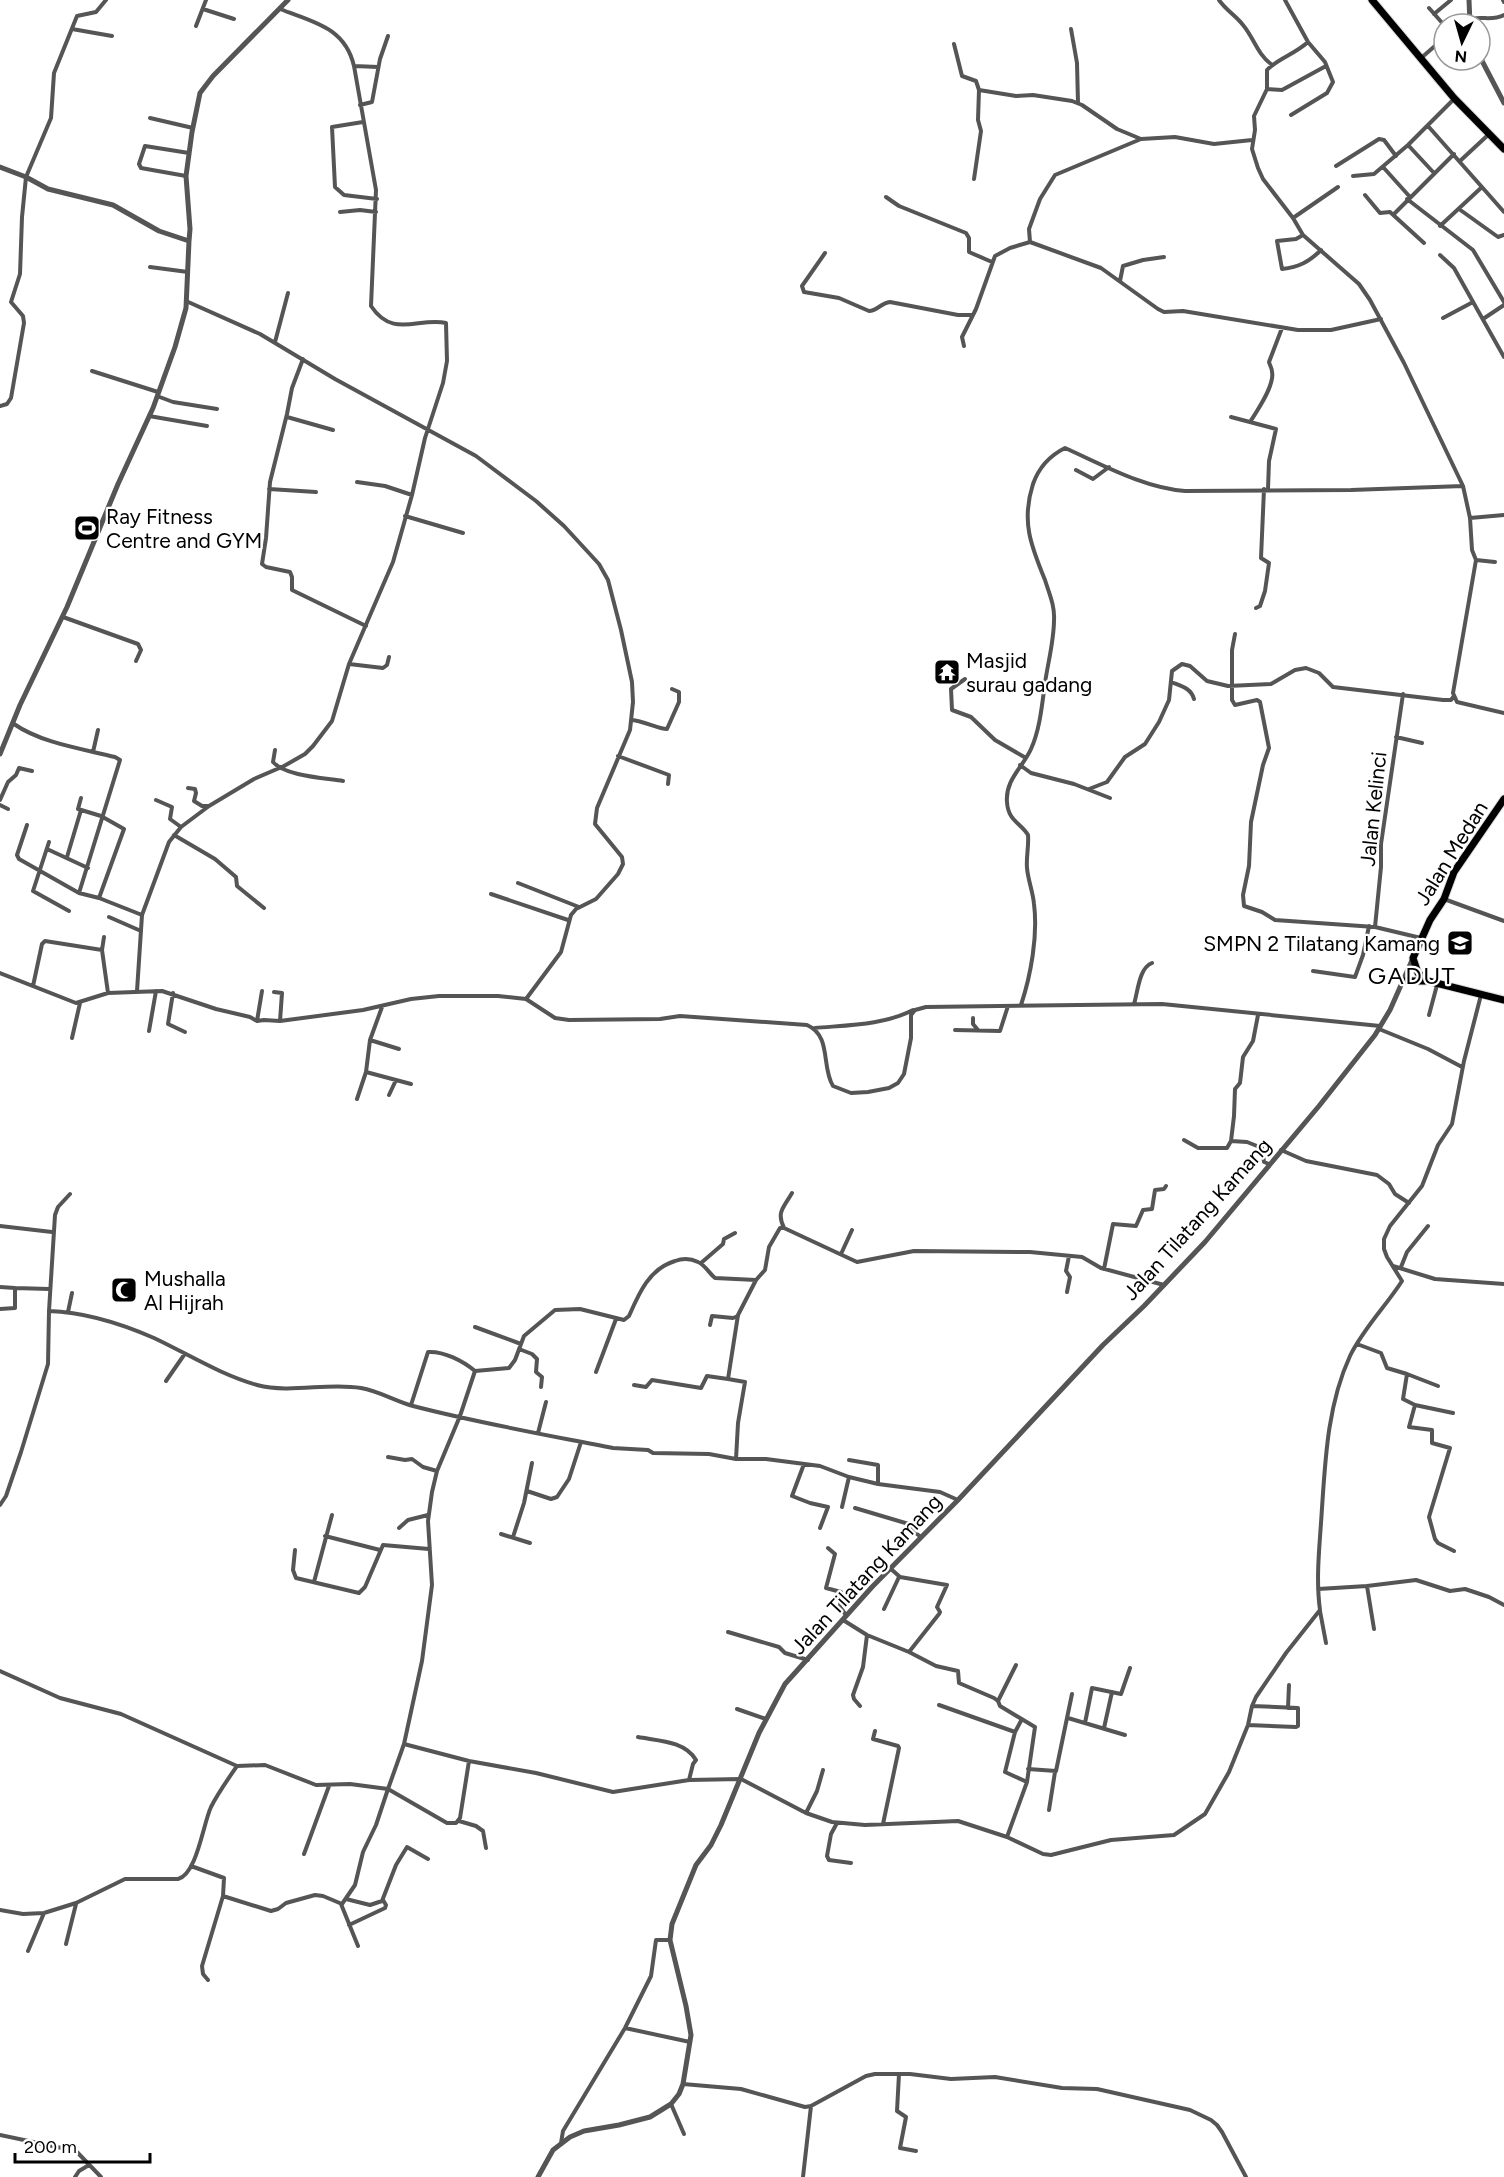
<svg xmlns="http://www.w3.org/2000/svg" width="1504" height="2177" font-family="Figtree,sans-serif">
	<rect width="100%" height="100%" fill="#fff"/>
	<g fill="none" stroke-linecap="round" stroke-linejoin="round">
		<defs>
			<path id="trunk" d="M1372,0L1454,98L1504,149
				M1504,799L1454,872L1444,899L1430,920L1413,958L1418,973L1428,981L1504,1000
				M1403,981H1425"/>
		</defs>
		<use href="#trunk" stroke="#dbdbdb" stroke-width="9"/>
		<path stroke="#555" stroke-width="4" d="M1219,0C1226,10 1236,16 1243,25C1254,38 1257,54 1272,65
			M1285,0L1308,42L1325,62L1333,82L1327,93L1291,115
			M1503,0L1504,2
			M1429,8L1444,25
			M203,9L234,19
			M1434,14L1451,0
			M1461,24C1477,12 1489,23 1504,15
			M196,26L206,0
			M72,29L112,36
			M1071,29L1077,63L1078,103
			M1308,42C1295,54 1277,59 1267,70V89L1254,116L1255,130L1252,149L1258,168L1263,179L1293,218L1303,235L1359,284L1370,300L1404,363L1463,486L1470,518L1472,550L1476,560L1453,693L1457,702L1504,713
			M954,44L962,76L976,81L979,90L1016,96L1033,95L1072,101L1082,105L1117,129L1141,139L1175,137L1214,144L1252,140
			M1420,59L1444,38
			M354,66L378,67
			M1267,89L1282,90L1326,66
			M360,105L372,102L380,59L388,36
			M150,118L193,128
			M363,122L332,127L335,187L344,195L377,199
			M1428,126L1504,212
			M1408,145L1434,173
			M1460,161L1488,135
			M1336,166L1379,139L1384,140L1396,156
			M1383,167L1410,197
			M186,176L141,168L139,164L145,146L189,153
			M1353,176L1374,174L1408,145L1454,99
			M974,179L981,131L978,120L979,90
			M1365,195L1380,213L1390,212L1424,243
			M886,197L899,206L966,233L969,238V252L992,262
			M1407,199L1473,250L1504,302
			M1459,209L1498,237L1504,235
			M340,212L360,210L376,212
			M1394,214L1454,154
			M1293,218L1338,187
			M1440,226L1482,187
			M1303,235L1296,239L1277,241L1282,269C1299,267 1309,262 1321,250
			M1030,242L1029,229L1040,199L1055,175L1141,139
			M825,253L802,286L804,292L839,298L869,311C877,311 881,303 890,302L958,315H973
			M1440,255L1454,268L1504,357
			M150,267L188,272
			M1120,281L1123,266L1143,260L1164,257
			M186,301L260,334L335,379L476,456L536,501L564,526L599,564L608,580L621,630L632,682L633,702L630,730L597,808L595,824L622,857L623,864L618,874L596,899L576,909L571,915L561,952L526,999
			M1443,318L1473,302
			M1483,319L1504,305
			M275,342L288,293
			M964,346L962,337L976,309L995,256L1010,248L1030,242L1101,268L1158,309L1164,312L1183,311L1298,330H1331L1381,319
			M303,359L292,388L287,414L270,482L266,538L262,564L266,567L290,572L292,577V590L366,626
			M92,371L158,392
			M157,396L173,402L217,409
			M0,406L7,404L11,398L24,323L23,316L11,302L20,274L22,217L26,177L51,118L54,73L77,16L96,12L106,0
			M149,416L207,426
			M287,417L333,430
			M1231,417L1276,429L1269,461L1268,489
			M1250,422C1257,411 1275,385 1272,372C1272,368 1270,366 1269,362L1282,328
			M1076,470L1093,479L1109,467
			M357,482L385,486L412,495
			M269,489L316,492
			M405,516L463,533
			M1470,518L1504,515
			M1476,560L1495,562
			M1256,608L1260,606L1265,591L1269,563L1261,558L1264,489
			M63,617L138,644L141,650L136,661
			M1235,634L1232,650V700L1235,705L1257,700L1260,702L1269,748L1263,765L1251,822L1249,866L1243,895L1244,906L1262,912L1275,920L1375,927L1421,938
			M349,664L383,668L387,665L389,657
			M965,679L951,689L952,710L971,717L995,740L1026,758
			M1171,682C1181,686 1191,688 1194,699
			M632,720C644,721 658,729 667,729L679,702V692L672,689
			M14,724C41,743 83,749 115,757L120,760L79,893
			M1396,737L1422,743
			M275,750L273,762C285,776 324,778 343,781
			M93,752L98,730
			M618,756L669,775L668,784
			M1020,765L1031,773L1074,784L1110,798
			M188,788L195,789L196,793L194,801L202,806H208
			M1089,789L1107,782L1125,757L1145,744L1159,722L1169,700L1172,671L1182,664L1190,666L1207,681L1228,686L1271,684L1295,670L1306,668L1319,673L1333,687L1443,700H1451L1454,696
			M81,798L78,809L101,816L124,829L99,898
			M0,800L8,782L16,775L19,768L32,771
			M156,800L172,807L170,819L181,827
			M0,805L8,809
			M27,825L17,855L19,859L79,893L99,898L142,915
			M174,835L215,859L236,877L237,886L264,908
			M49,842L33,891L69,911
			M47,849L88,868
			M67,857L81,810
			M518,883L579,907
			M491,894L568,920
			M1444,899L1504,921
			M109,917L141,931
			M1375,927L1381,867V844L1403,694
			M104,937L102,950L108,993
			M1313,971L1355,977L1363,955L1369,926
			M0,973L76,1003L108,993L162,991L216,1009L250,1017L257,1021L264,1020L280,1021L363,1010L411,999L439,996H498L526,999L555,1018L569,1020L660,1019L680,1016L807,1025C832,1036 821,1067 833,1086L851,1093L868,1092L889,1088L898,1083L904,1074L911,1038V1015L915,1010L926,1007L1162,1004L1380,1026
			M33,986L42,944L45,941L102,950
			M137,991L142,915L169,842L181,827L209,806L254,779L284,766L305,754L313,746L332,721L349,664L393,562L412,495L425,438L443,383L447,361L446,323C418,317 393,339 371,306L376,190L354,66C345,27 313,22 280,9
			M274,992L282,993L280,1021
			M173,993L168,1024L185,1032
			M1134,1004C1138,991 1139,968 1152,963
			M1021,1005C1031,975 1038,935 1034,904C1033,892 1028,880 1027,868C1026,857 1029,846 1028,835C1021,823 1008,821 1007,802C1005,780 1023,767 1031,749C1040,729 1042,705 1045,683C1048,662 1054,641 1054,620C1055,606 1049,593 1045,580C1031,546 1021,521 1033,484C1039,467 1049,456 1065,448C1103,465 1144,488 1185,491L1351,490L1463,486
			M1429,1015L1437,985
			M973,1018V1024L978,1030
			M257,1021L262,991
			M815,1028C848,1025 884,1025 913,1010
			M1379,1029L1428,1049L1462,1067
			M955,1030L1000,1031L1008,1006
			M149,1031L156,991
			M72,1038L80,1003
			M370,1040L399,1049
			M366,1072L411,1084
			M389,1095L396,1080
			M357,1099L366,1072L370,1040L382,1007
			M1184,1140L1198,1148H1227L1231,1141L1234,1116L1235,1089L1240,1083L1243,1057L1253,1041L1258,1015
			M1231,1141L1247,1142L1262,1148L1264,1162L1269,1164
			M1281,1150L1306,1161L1377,1175L1389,1184L1395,1194L1409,1203
			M0,1226L52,1232
			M784,1228C776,1212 784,1207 792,1193
			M841,1254L852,1230
			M701,1263L723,1244L724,1239L735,1233
			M1393,1266L1435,1279L1504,1284
			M1401,1267L1407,1252L1428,1226
			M1104,1269L1113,1224L1136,1226L1143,1210L1152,1209L1155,1190L1164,1189L1166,1186
			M0,1287L15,1288
			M1067,1292L1070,1277L1066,1271L1069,1256
			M0,1309L15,1308V1288L49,1289
			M49,1311L55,1215L58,1207L70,1194
			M68,1312L72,1293
			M710,1325L712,1316L733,1318L738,1316
			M475,1327L521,1344
			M1357,1344L1381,1353L1387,1368L1407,1374L1403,1399L1415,1405L1409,1427L1432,1430V1443L1450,1448L1429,1517L1435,1539L1438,1543L1454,1551
			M519,1349L532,1354L537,1359L536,1372L542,1377L541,1387
			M596,1372L616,1319
			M1407,1374L1438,1386
			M166,1381L184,1355
			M634,1385L646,1387L652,1380L701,1388L707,1376L728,1379
			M411,1405L428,1352C444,1351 463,1361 475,1371
			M1415,1405L1453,1413
			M538,1433L546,1402
			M388,1457L405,1460L412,1459L423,1467L437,1471
			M736,1459L738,1423L745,1382L728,1379L738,1315L756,1280L765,1270L769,1247L780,1228H784L857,1262L914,1251L1030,1252L1082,1257L1101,1268L1164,1285
			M849,1460L878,1465V1484
			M804,1464L792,1496L810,1503L828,1507L820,1528
			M527,1491L551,1499L557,1497L569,1479L581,1442
			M0,1505L6,1496L21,1452L48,1364L49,1311C83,1312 122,1324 154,1338C188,1354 221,1375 257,1385C292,1394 327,1382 361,1388C379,1391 395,1401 413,1406C478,1423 547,1435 613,1448L648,1450L653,1453L709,1454L736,1459H766L820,1466L849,1477L878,1484L940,1492L958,1500
			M842,1507L849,1477
			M855,1508L912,1525L913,1531L921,1537
			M399,1528L408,1520L428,1515
			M501,1534L530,1543
			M325,1536L380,1550
			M513,1537L524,1503L532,1463
			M828,1548L835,1554L826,1588L841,1592L840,1607L846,1615
			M295,1550L293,1570L296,1578L359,1593L365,1587L383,1545L429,1549
			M891,1569L900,1577L947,1585L937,1607L940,1612L939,1614L909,1652
			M314,1582L332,1515
			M1367,1586L1374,1629
			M1318,1589L1367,1586L1416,1580L1450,1591L1465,1589L1489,1597L1504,1605
			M884,1609L899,1577
			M1320,1611L1326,1643
			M843,1620L867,1635L909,1652L936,1666L958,1671L959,1683L994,1698L998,1701L1000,1706L1035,1727L1027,1782L1007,1837
			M728,1632L779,1647L785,1653L808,1660
			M0,1671L60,1698L121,1714L237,1766
			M998,1701L1016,1665
			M939,1705L1015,1732
			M860,1706L854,1699L853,1695L863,1667L867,1635
			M1288,1708L1289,1685
			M737,1709L766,1719
			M1068,1718L1125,1735
			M1022,1719L1015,1732L1005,1772L1027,1782
			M1085,1723L1092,1688L1121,1694L1130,1668
			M1248,1725L1296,1727L1298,1726V1708L1252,1706
			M1104,1728L1112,1692
			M875,1731L873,1739L898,1746L899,1748L883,1824
			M638,1737C659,1741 685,1741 696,1760L693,1764L689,1780
			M404,1744L469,1761L536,1773L613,1792L689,1780L741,1779L806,1813L832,1822L865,1825L958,1821L1007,1837L1043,1854L1051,1855L1111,1840L1174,1835L1205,1814L1229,1772L1248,1725L1252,1706L1256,1697L1286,1653L1320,1610C1316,1581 1319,1552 1321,1523C1325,1467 1326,1408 1350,1356C1363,1329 1386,1306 1402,1281L1387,1257L1384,1249V1239L1390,1226L1422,1186L1438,1145L1452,1124L1464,1061L1481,995
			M1028,1769L1056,1771L1072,1694
			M1049,1810L1055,1772
			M806,1813L817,1791L823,1770
			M459,1821L476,1826L483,1831L486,1848
			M837,1823L831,1834L827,1856L829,1860L851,1863
			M304,1854L329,1786
			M191,1866L224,1878L223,1896L271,1911L278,1909L286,1903L315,1895L323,1896L342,1904L355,1885L363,1852L376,1825L388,1789L447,1823H456L460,1818L469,1761
			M346,1899L370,1905L382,1901L396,1865L407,1847L428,1859
			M341,1904L358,1946
			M0,1910L23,1914L44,1913L76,1903L125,1879H178C197,1874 203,1824 211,1807C218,1793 228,1779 237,1766L265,1765L316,1785L350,1784L388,1789L404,1744L422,1661L432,1585L428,1521L432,1492L437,1471L460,1416L475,1371L509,1368L515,1360L524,1336L555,1310L580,1309L624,1320L629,1316C639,1293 649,1269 675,1261C683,1258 690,1258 698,1262C705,1265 709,1273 715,1278L756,1280
			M349,1925L385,1908L386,1905L383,1900
			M66,1944L76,1904
			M28,1951L44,1913
			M208,1980L203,1974L202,1966L223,1896
			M625,2028L690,2042
			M899,2074L897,2111L906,2117L900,2148L916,2151
			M683,2084L741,2089L805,2107L811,2106L866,2076L875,2074H910L951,2079L995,2077L1062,2088L1097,2089L1190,2110L1211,2120L1217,2125L1222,2132L1246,2177
			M671,2104L684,2134
			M0,2135L76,2151L101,2177
			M561,2143L563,2131L625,2028L651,1976L656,1940H670
			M75,2177L79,2171L89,2165
			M803,2177L811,2106"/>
		<path stroke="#555" stroke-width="5" d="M1469,0L1470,24
			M1480,57L1504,103
			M0,167L26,177L48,189L113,205L159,231L189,241L190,229L186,176L192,132L200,93L213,76L288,0
			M0,754L20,705L67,607L118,484L153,408L175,347L186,308L189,241
			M538,2177L553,2150L570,2137L584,2131L619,2125L650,2117L671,2104L679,2094L683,2084L691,2035L686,2006L670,1940L672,1924L696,1865L711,1845L721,1825L759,1733L785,1684L872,1587L958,1500L1103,1345L1144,1306L1205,1242L1319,1106L1375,1035L1390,1010L1413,958"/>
		<use href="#trunk" stroke="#000" stroke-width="7"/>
	</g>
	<defs>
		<symbol id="stadium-square" viewBox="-11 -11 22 22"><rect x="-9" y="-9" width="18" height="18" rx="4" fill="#000" stroke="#fff"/><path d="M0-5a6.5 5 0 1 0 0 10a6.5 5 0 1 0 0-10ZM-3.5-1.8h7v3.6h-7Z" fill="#fff"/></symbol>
		<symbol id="temple-square" viewBox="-11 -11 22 22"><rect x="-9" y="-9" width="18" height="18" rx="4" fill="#000" stroke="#fff"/><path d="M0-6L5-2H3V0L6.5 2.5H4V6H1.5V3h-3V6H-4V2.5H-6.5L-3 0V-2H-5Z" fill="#fff"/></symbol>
		<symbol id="school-square" viewBox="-11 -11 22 22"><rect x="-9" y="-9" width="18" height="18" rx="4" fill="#000" stroke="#fff"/><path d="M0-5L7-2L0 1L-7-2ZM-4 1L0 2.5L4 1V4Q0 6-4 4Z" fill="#fff"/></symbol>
		<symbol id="mosque-square" viewBox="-11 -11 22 22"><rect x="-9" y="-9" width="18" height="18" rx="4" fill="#000" stroke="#fff"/><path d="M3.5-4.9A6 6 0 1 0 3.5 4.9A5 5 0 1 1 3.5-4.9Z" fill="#fff"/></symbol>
	</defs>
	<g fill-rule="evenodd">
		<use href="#stadium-square" x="72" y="513" width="30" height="30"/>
		<use href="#temple-square" x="932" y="657" width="30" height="30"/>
		<use href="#school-square" x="1445" y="928" width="30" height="30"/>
		<use href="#mosque-square" x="109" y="1275" width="30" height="30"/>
	</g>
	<g text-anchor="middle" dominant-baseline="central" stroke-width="4.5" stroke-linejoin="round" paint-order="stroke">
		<g font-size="21" fill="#000" stroke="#fff" text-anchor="start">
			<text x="106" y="516">Ray Fitness<tspan x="106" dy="24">Centre and GYM</tspan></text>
			<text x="966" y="660">Masjid<tspan x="966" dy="24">surau gadang</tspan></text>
			<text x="1440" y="943" text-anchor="end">SMPN 2 Tilatang Kamang</text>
			<text x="144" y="1278">Mushalla<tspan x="144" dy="24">Al Hijrah</tspan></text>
		</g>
		<g font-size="21" fill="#000" stroke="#fff">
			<text transform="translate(1373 809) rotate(-84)">Jalan Kelinci</text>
			<text transform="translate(1451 853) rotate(-58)">Jalan Medan</text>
			<text transform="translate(1197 1219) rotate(-48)">Jalan Tilatang Kamang</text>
			<text transform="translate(866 1574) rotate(-47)">Jalan Tilatang Kamang</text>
		</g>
		<g font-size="24" letter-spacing="1.5" fill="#000" stroke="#fff">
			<text x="1412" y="975">GADUT</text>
		</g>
	</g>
	<g transform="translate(1462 42) rotate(185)"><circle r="28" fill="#ffffff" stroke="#999999" stroke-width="1.5"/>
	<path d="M0-4.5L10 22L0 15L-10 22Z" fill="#000000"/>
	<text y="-9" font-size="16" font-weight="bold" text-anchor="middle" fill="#000000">N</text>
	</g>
	<path d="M15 2153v9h135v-9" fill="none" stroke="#000000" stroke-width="3"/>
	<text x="24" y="2153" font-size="18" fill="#000000" stroke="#ffffff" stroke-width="4.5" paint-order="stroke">200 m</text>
</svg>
